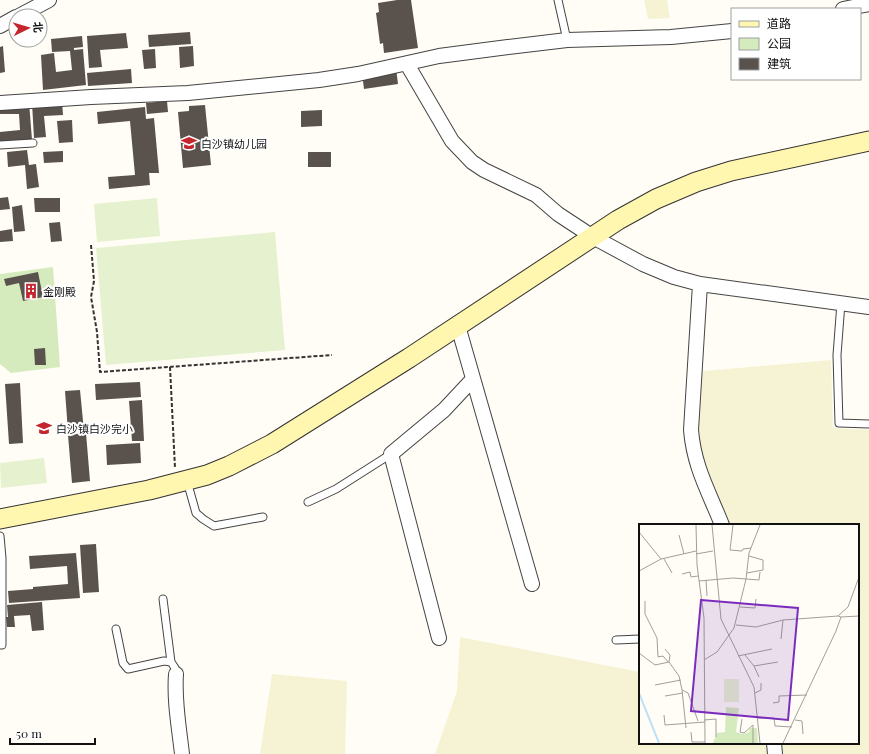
<svg xmlns="http://www.w3.org/2000/svg" width="869" height="754" font-family="'Playfair Display','Noto Sans SC',serif">
	<rect width="100%" height="100%" fill="#fffdf5"/>
	<path fill="#f6f3d4" d="M644,0H667L670,18L648,19Z
		M831,360L833,428L869,430V754H435L457,691L460,637L640,672V743H858V525H721L696,462L693,372Z
		M272,674L347,681L345,754H260Z"/>
	<path fill="#d5ebbd" d="M53,267L60,367L11,373L0,364V274Z"/>
	<path fill="#e6f2cf" d="M157,198L160,236L97,242L94,204Z
		M275,232L285,350L106,365L96,248Z
		M44,458L47,483L1,488L0,463Z"/>
	<path fill="#5a524d" d="M397,0H411L418,48L384,53L383,43L380,44L376,13L379,12L378,3Z
		M190,32L191,44L149,47L148,35Z
		M126,33L128,48L100,50L102,67L89,68L87,36Z
		M82,36L83,47L74,48V50L83,49L86,85L43,90L41,55L54,53L56,72L72,70L70,51L52,52L51,39Z
		M3,46L5,72L0,73V47Z
		M193,46L194,66L180,68L179,47Z
		M155,49L156,68L144,69L142,50Z
		M396,68L398,84L364,89L362,73Z
		M131,69L132,83L88,86L87,73Z
		M62,101L63,115L44,116L46,137L34,138L32,103Z
		M167,101L168,112L147,114L146,103Z
		M29,102L32,140L0,143V132L20,130L19,114H0V103Z
		M205,105L211,165L183,168L178,112L189,111V106Z
		M145,107L146,119L154,118L159,173H149L150,185L109,189L108,177L135,175L130,121L98,124L97,112Z
		M322,110V126L301,127V111Z
		M72,120L73,142L59,143L57,121Z
		M27,150L29,165L36,164L39,187L27,189L25,165L8,167L7,152Z
		M63,151V162L44,163L43,152Z
		M308,152H331V167H308Z
		M8,197L10,209L0,210V198Z
		M34,198H60V212H35Z
		M22,205L25,231L14,232L12,207Z
		M60,222L62,241L51,242L49,223Z
		M12,229L13,241L0,242V231Z
		M38,272L43,297L23,301L19,283L6,286L4,279Z
		M45,348L46,365H35L34,349Z
		M140,382L141,397L96,400L95,384Z
		M20,383L23,443L9,444L5,384Z
		M80,390L84,431L68,432L65,391Z
		M142,400L144,441H132L129,401Z
		M86,433L90,481L72,483L68,435Z
		M140,443L141,463L107,465L106,445Z
		M96,544L99,592L83,593L80,545Z
		M76,553L80,598L9,603L8,591L33,589V587L68,584L67,566L30,569L29,556Z
		M42,602L44,630L32,631L30,615L14,616L15,627H7L6,617H8L7,605Z"/>
	<g fill="none" stroke-linecap="round" stroke-linejoin="round">
		<defs>
			<path id="lane" d="M558,0L567,40
				M0,145L33,143
				M841,303L837,355L839,423L869,424
				M187,481L196,513L203,519L214,526L263,517
				M308,502L336,489L391,454
				M0,536L2,558V645H0
				M163,599L171,662
				M116,629L123,663L128,669L164,661L171,662L175,668L176,674
				M616,640L640,639"/>
			<path id="street" d="M843,9L869,4
				M19,16L49,0
				M0,26L16,17
				M407,64L452,141L472,162L484,170L536,195L558,214L593,237L643,264L674,277L700,284L869,307
				M0,103L91,97L188,93L319,80L358,74L439,56L508,47L567,40L671,37L732,31
				M700,284L691,430C694,467 709,492 722,525
				M458,326L532,584
				M439,638L391,454L444,410L473,379
				M176,674C174,701 179,727 182,754
				M774,743L775,754"/>
			<path id="secondary" d="M0,519L149,490L207,475L229,466L272,444L409,358L618,220L656,199L696,182L731,171L869,141"/>
		</defs>
		<use href="#lane" stroke="#444" stroke-width="9"/>
		<use href="#street" stroke="#444" stroke-width="16"/>
		<use href="#secondary" stroke="#333" stroke-width="21"/>
		<path stroke="#333" stroke-width="2" stroke-dasharray="4 2" stroke-linecap="butt" d="M91,245L94,281L91,297L97,332L100,372L332,355
			M170,367L175,468"/>
		<use href="#lane" stroke="#fff" stroke-width="7"/>
		<use href="#street" stroke="#fff" stroke-width="14"/>
		<use href="#secondary" stroke="#fff6b0" stroke-width="19"/>
	</g>
	<defs>
		<symbol id="school-bare" viewBox="-9 -9 18 18"><path d="M0-5L7-2L0 1L-7-2ZM-4 1L0 2.5L4 1V4Q0 6-4 4Z" fill="#c4262e" stroke="#fff" stroke-width="2.5" paint-order="stroke"/></symbol>
		<symbol id="building-bare" viewBox="-9 -9 18 18"><path d="M-4-6H4V6H1V3H-1V6H-4ZM-2.5-4.3h1.7v1.8h-1.7ZM.8-4.3h1.7v1.8H.8ZM-2.5-1h1.7V.8h-1.7ZM.8-1h1.7V.8H.8Z" fill="#c4262e" stroke="#fff" stroke-width="2.5" paint-order="stroke"/></symbol>
	</defs>
	<g fill-rule="evenodd">
		<use href="#school-bare" x="178" y="132" width="22" height="22"/>
		<use href="#building-bare" x="20" y="280" width="22" height="22"/>
		<use href="#school-bare" x="33" y="417" width="22" height="22"/>
	</g>
	<g text-anchor="middle" dominant-baseline="central" stroke-width="4" stroke-linejoin="round" paint-order="stroke">
		<g font-size="11" fill="#111" stroke="#fff" text-anchor="start">
			<text x="201" y="143">白沙镇幼儿园</text>
			<text x="43" y="291">金刚殿</text>
			<text x="56" y="428">白沙镇白沙完小</text>
		</g>
	</g>
	<g transform="translate(639 524)">
		<rect width="220" height="220" fill="#fffdf5"/>
		<path d="M87,183L100,184L97,208L104,210L110,208L111,204H118L119,219H74L78,209L86,208Z" fill="#d5ebbd"/>
		<path d="M85,155H100V178H85Z" fill="#e6f2cf"/>
		<path fill="none" stroke="#b9e0f7" stroke-width="2" d="M0,169L20,219"/>
		<path fill="none" stroke="#a09f9a" stroke-width="1" d="M57,1L58,41L65,94L66,219M73,1L82,95L115,163L121,219M94,1L91,26L103,27L104,25L112,24M0,8L22,35M40,11L45,30M57,30L74,27M25,35L33,49M0,47L22,35L57,27M108,49L124,46V36L110,32M43,50L51,48L52,53L59,52M67,56L68,72M60,57L94,54L120,56L121,48M6,77V90L18,114L19,133L24,132L29,138M101,83L116,84L117,75M202,93L220,92M97,101L117,103L144,96L199,92L209,83L220,53M142,115L144,96M26,125L31,131L30,138M0,129L16,141L30,138L40,152L43,166L49,169L59,197M106,131L115,142L139,138M99,132L133,125M65,136L78,128L95,104L107,55L110,29L121,1M115,142L120,153M16,161L42,156M43,166L47,204M116,169L122,166V159M26,172L44,169M134,179L140,178V172L168,171M25,191L26,201L66,198M119,194H135L136,202L153,203M103,195L101,208L105,209L114,201V219M65,196L77,195V213M156,196L163,197L164,210M52,208L53,218H66M144,219L197,107L202,93L199,92"/>
		<path fill="#7b2cbf" fill-opacity="0.15" stroke="#7b2cbf" stroke-width="2" d="M62,76L159,84L149,196L52,187Z"/>
		<rect width="220" height="220" fill="none" stroke="#111" stroke-width="2"/>
	</g>
	<rect x="731" y="8" width="130" height="72" fill="#ffffff" stroke="#a0a0a0"/>
	<rect x="739" y="21" width="20" height="6" fill="#fff6b0" stroke="#a0a0a0"/>
	<text x="767" y="28" font-size="12" fill="#111111">道路</text>
	<rect x="739" y="38" width="20" height="12" fill="#d5ebbd" stroke="#a0a0a0"/>
	<text x="767" y="48" font-size="12" fill="#111111">公园</text>
	<rect x="739" y="58" width="20" height="12" fill="#5a524d" stroke="#a0a0a0"/>
	<text x="767" y="68" font-size="12" fill="#111111">建筑</text>
	<g transform="translate(28 28) rotate(85)"><circle r="19" fill="#ffffff" stroke="#a0a0a0"/>
	<path d="M0-3L7 15L0 10L-7 15Z" fill="#c4262e"/>
	<text y="-6" font-size="11" font-weight="bold" text-anchor="middle" fill="#111111">北</text>
	</g>
	<path d="M10 738v6h85v-6" fill="none" stroke="#111111" stroke-width="2"/>
	<text x="16" y="738" font-size="12" fill="#111111" stroke="#ffffff" stroke-width="3" paint-order="stroke">50 m</text>
</svg>
